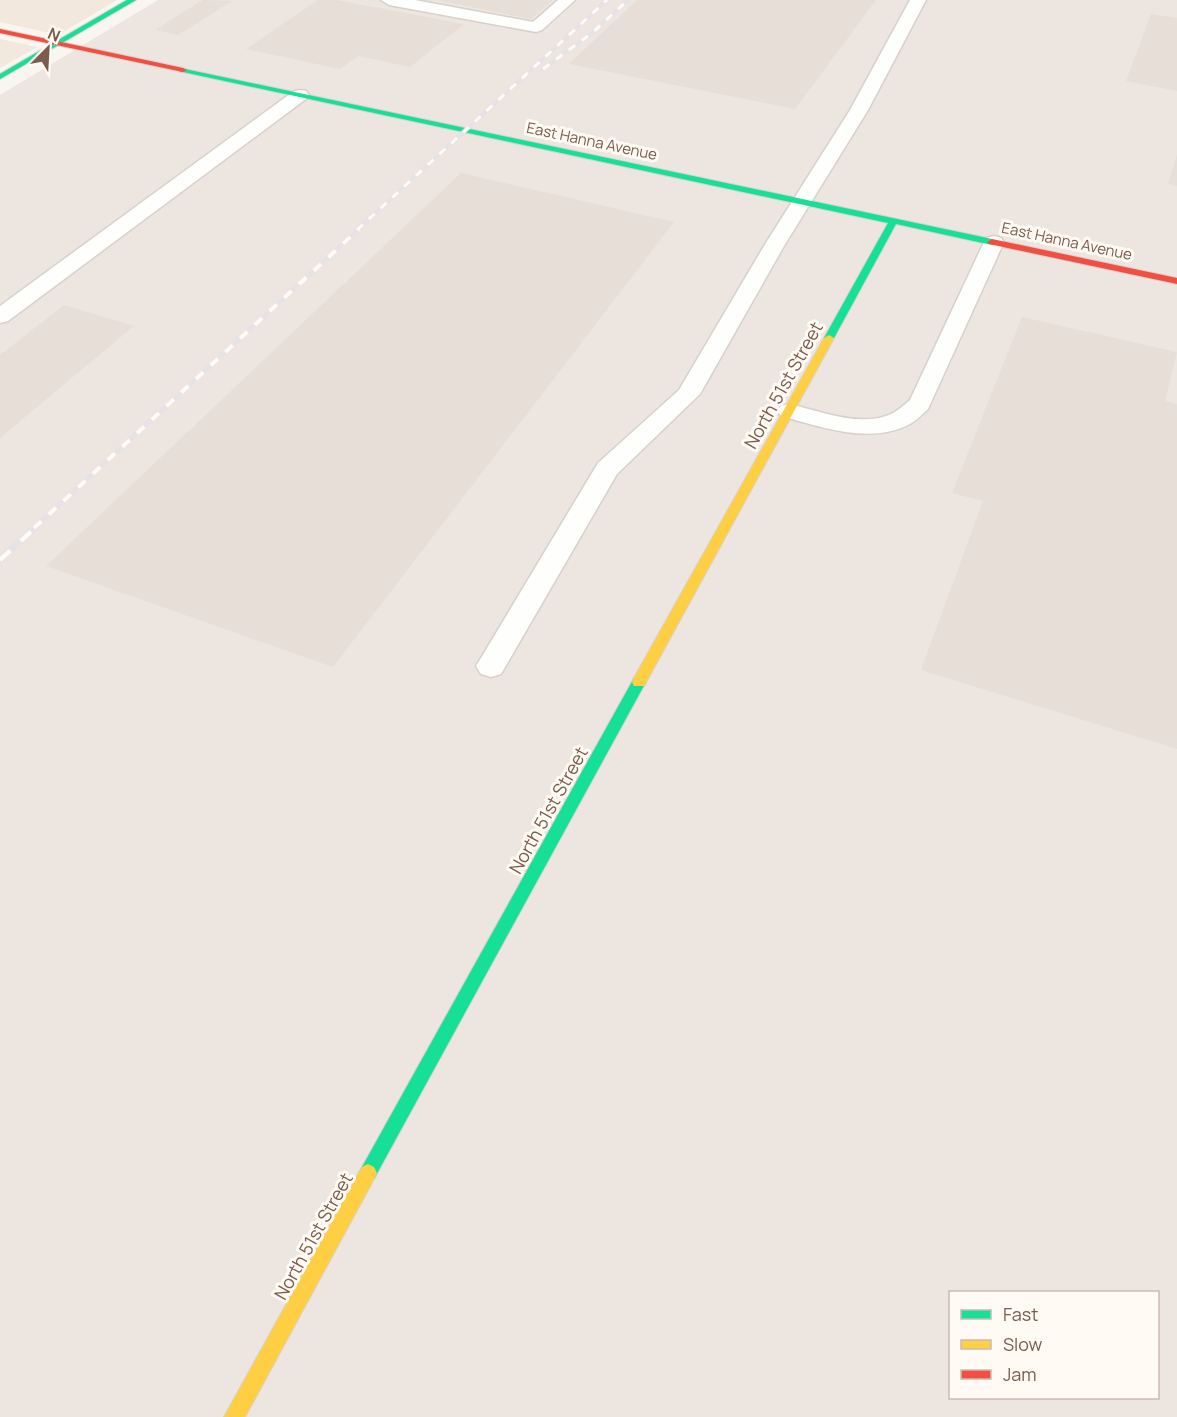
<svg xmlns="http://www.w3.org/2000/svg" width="1177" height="1417" font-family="Manrope,sans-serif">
	<rect width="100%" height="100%" fill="#f9f5f0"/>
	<path fill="#f2e8de" d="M0,0H117L58,35L0,22Z
		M0,39L37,47L0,68Z"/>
	<path fill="#ede5e0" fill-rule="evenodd" d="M158,0H1177V1417H0V95ZM950,1292H1158V1398H950Z"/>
	<path fill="#e6ded7" d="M203,0L232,1L178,35L155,30Z
		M318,0H336L464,24L410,67L358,56L340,69L246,49Z
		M436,0H553L531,19Z
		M637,0H876L795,109L569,64Z
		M1151,14L1177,18V91L1126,81Z
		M1177,154V186L1168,184Z
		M461,173L674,222L333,667L46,566Z
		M64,305L134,326L0,438V355Z
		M1022,317L1177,352L1165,401L1177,404V749L921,670L983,501L952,493Z"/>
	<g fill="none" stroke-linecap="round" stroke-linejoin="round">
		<defs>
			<path id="lane" d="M381,0H415L533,22L558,0H575L542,30L536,32L389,5Z
				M910,0H926L868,110L784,246L700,394L617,474L501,674L491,677L481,674L476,666L481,658L598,463L679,390L764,246L850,110Z
				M300,90L306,91L309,95L306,99L8,321L0,323V306L294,91Z
				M994,236L1001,238L1004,242L928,409C922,414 917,420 910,424C870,445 821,427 781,416L777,411L781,406L789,404C820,411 860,428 891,414C898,411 904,405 910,400L984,242L987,238Z"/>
			<path id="fast" d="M127,0H136L0,79V74Z
				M180,68L992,239L997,242L992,245L896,224L834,338L829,341L824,338L888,223L183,72H180Z
				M639,677L646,682L374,1179L368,1182L362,1179L359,1173L362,1167L634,678Z"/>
			<path id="slow" d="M829,335L834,338L644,686H634L632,682L634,678L824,338Z
				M368,1164L374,1167L377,1173L374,1179L245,1417H224L362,1167Z"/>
			<path id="jam" d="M0,29L183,68L187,70L183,72L0,33Z
				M992,239L1177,278V284L989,244L987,242Z"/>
		</defs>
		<use href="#lane" stroke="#d7d1cb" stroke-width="3"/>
		<use href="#fast" stroke="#d9d2cb" stroke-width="2"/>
		<use href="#slow" stroke="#d9d2cb" stroke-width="2"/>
		<use href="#jam" stroke="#d9d2cb" stroke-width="2"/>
		<use href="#lane" fill="#fefefd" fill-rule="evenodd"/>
		<use href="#fast" fill="#16e098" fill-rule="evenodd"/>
		<use href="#slow" fill="#ffcf43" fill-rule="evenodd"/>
		<use href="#jam" fill="#f24e42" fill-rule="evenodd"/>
		<defs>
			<path id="rail-far2" d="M543,69L592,33L628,0
				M357,230L607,0"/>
			<path id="rail-far1" d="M34,528L359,229"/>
			<path id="rail" d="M0,560L36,527"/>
		</defs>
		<use href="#rail-far2" stroke="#e6e3e7" stroke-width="4.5"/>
		<use href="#rail-far1" stroke="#e6e3e7" stroke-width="5"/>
		<use href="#rail" stroke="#e6e3e7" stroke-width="7"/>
		<use href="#rail-far2" stroke="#fffaf3" stroke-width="3" stroke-dasharray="8" stroke-linecap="butt"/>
		<use href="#rail-far1" stroke="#fffaf3" stroke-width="4" stroke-dasharray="10" stroke-linecap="butt"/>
		<use href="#rail" stroke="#fffaf3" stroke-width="4.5" stroke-dasharray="14" stroke-linecap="butt"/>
	</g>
	<g text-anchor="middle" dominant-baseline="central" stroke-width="6" stroke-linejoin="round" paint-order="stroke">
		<g font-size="15" fill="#7a5c4d" stroke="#fffaf3">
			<text transform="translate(592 141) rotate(12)">East Hanna Avenue</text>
			<text transform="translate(1067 241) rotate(12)">East Hanna Avenue</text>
		</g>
		<g font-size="18" fill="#7a5c4d" stroke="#fffaf3">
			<text transform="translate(783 385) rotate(-61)">North 51st Street</text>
			<text transform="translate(548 810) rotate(-61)">North 51st Street</text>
			<text transform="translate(313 1236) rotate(-61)">North 51st Street</text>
		</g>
	</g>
	<rect x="949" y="1291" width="210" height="108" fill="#fffaf3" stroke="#cabbb1" stroke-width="1.5"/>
	<rect x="961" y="1310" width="30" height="9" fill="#16e098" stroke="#cabbb1" stroke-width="1.5"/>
	<text x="1003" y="1321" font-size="18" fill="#7a5c4d">Fast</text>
	<rect x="961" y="1340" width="30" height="9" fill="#ffcf43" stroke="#cabbb1" stroke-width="1.5"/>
	<text x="1003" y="1351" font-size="18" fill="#7a5c4d">Slow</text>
	<rect x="961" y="1370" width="30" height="9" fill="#f24e42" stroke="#cabbb1" stroke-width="1.5"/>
	<text x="1003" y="1381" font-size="18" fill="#7a5c4d">Jam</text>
	<g transform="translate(48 48) rotate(24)" stroke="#fffaf3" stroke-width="4.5" paint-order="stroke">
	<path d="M0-4.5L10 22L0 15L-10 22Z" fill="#7a5c4d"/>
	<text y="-9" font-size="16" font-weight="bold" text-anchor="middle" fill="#7a5c4d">N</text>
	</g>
</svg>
